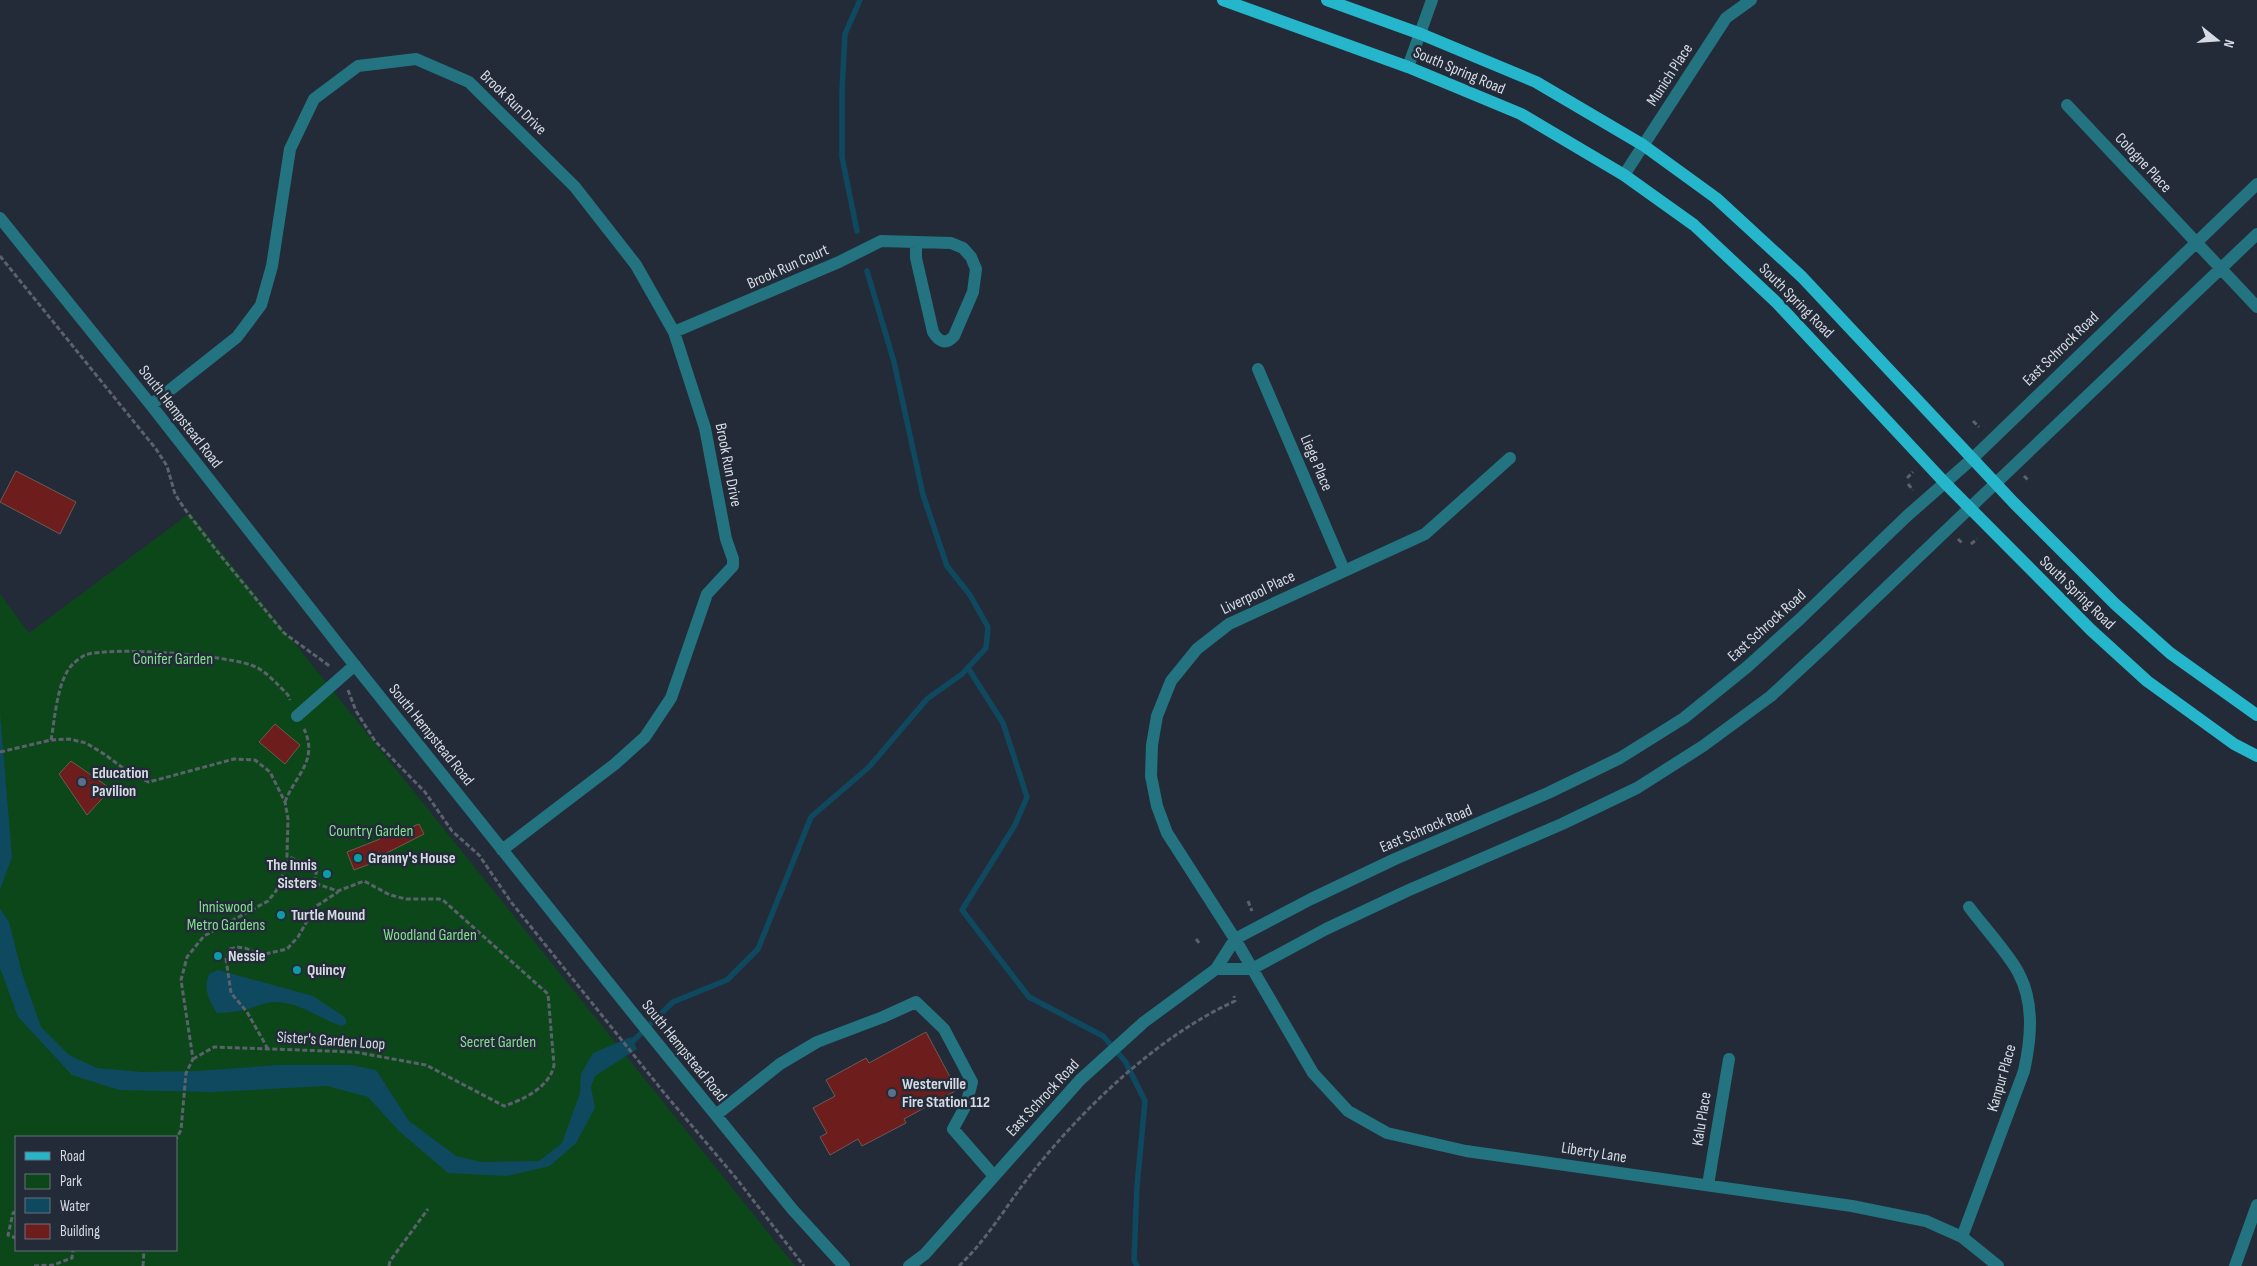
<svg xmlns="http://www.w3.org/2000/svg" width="2257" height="1266" font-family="'Sofia Sans Condensed',sans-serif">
	<rect width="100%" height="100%" fill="#232b38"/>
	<path fill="#0c4719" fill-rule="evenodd" d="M190,513L795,1266H0V594L29,633ZM16,1137H176V1250H16Z"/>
	<path fill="#0f495f" d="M0,713L12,857L0,890Z
		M0,909L9,922L22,973L41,1027L69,1055L97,1068L142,1072L198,1071L279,1065H351L376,1070L409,1121L456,1156L481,1162L539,1161L562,1143L580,1093L581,1074L593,1053L631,1037L637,1049L595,1076L591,1087L595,1108L576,1143L550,1166L507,1176L448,1173L399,1131L368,1097L327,1086L212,1092L119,1090L72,1075L18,1017L0,968Z
		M218,970L313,996L343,1016L346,1019V1024L342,1026C318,1019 302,1002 274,1002C264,1002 254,1008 244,1010C235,1012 226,1013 217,1013C209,1000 203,990 209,974Z"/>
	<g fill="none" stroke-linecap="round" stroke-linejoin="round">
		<path stroke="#0f495f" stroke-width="5.5" d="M857,231L842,157V90L845,34L860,0
			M968,668L1003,723L1027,797L1015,825L962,910L1029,997L1103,1036L1125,1061L1145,1101L1137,1186L1134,1260L1137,1266
			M628,1046L673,1002L727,980L758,949L811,817L869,767L927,699L962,674L986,648L988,627L970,595L947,566L923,495L894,362L867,271"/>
	</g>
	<path fill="#6d1e1c" stroke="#6d5a58" d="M16,471L76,502L60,534L0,502Z
		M275,724L300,745L285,764L259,742Z
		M71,761L111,789L87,815L59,774Z
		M419,824L424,834L369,862L370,864L354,870L347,852L380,839L377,835L391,828L394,834Z
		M926,1032L957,1090L904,1119L906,1123L862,1146L858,1139L830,1155L820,1137L827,1133L813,1108L835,1096L826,1080L866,1058L869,1063Z"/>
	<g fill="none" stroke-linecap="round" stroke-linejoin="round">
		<path stroke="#5b626d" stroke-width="3" stroke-dasharray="5 2.5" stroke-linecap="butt" d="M0,256L156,449L167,466L175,494L184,508L216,550L284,633L331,667
			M1973,421L1979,427
			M2024,476L2029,481
			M1907,478L1913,472
			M1908,484L1913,490
			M1958,539L1963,544
			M1971,544L1977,539
			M348,690L356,711L375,741L425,792L452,831L479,855L511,902L665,1094L736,1178L804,1266
			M51,740C55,719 57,679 73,664C76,661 81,657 85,655C111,646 232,655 256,667C268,673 279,686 288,695L290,700
			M0,752L51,740L69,739L86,743L104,754L134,776L149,782L234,759L255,760L270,772L285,802L288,819L287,856L284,872L276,891L268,901L204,936L187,957L181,980L193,1059L186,1073L181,1130L176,1139
			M285,802C295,775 319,761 304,729
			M1248,901L1252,911
			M1196,939L1200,944
			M268,1049L247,1012L231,993L226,959L230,949L237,947L245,948L261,955L287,949L298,937L315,907L338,892
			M193,1059L214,1047L355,1052L426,1065L504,1106C523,1100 550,1087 554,1065L548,994L444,901L439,899H406L390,895L364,881L338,891L314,883L317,869L287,856
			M16,1212L13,1213L8,1235L16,1238
			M34,1266L53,1265L72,1258L73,1250
			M143,1266L144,1250
			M389,1266L390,1261L428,1209
			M959,1266C989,1237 1006,1206 1031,1174C1083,1108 1158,1036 1235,1001L1234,996"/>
		<path stroke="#237380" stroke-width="12" d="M1408,67L1432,0
			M2067,105L2257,307
			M1624,175L1726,18L1751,0
			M0,218L151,405L341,648L636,1017L793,1210L844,1266
			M674,332L839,262L881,241L951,243L963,248L971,257L976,269L973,292L954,336C946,345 939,342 933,332L916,258V242
			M1258,369L1344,570
			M151,405L237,337L261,305L272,266L290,149L314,99L358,66L416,59L469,82L575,187L636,265L674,332L705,428L726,539L733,559V566L707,594L671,698L645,737L615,764L502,850
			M1510,458L1425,534L1229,624L1197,649L1171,681L1157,716L1152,745L1151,776L1157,806L1167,833L1235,939L1313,1073L1348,1111L1387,1133L1466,1151L1852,1206L1926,1221L1962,1237L1998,1266
			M297,716L355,665
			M1216,969H1252L1326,929L1409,890L1562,824L1637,788L1703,746L1771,696L1825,646L2257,234
			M716,1115L780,1064L817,1042L883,1017L916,1002L944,1029L972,1082L966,1105L953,1129L994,1176
			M1708,1185L1729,1059
			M1962,1237L2024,1071C2031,1039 2035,1003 2018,972C2008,953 1983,926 1969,907
			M909,1266L925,1254L1080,1080L1144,1022L1216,969L1235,939L1311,899L1395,859L1548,793L1620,758L1684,718L1747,667L1800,619L1907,516L1972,459L2257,184
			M2235,1266L2257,1205"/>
		<path stroke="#25b6cc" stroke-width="12" d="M1223,0L1408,67L1521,114L1624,175L1694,225L1777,303L1945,483L2091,630L2147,681L2234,744L2257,756
			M1327,0L1421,34L1536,82L1643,145L1716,198L1802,277L2014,503L2115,604L2170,653L2257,715"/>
	</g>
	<g fill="#5c6f8a" stroke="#232b38" stroke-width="2">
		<circle cx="82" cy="782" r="5"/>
		<circle cx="892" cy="1093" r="5"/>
	</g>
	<g fill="#0f9aa8" stroke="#232b38" stroke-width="2">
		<circle cx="358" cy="858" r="5"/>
		<circle cx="327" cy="874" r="5"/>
		<circle cx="281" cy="915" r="5"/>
		<circle cx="218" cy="956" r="5"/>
		<circle cx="297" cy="970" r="5"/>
	</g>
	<g text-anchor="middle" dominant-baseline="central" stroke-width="5" stroke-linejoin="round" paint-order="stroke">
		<g font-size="16" fill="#d5dae3" stroke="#232b38">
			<text transform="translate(1459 71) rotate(23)">South Spring Road</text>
			<text transform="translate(1670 75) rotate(-57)">Munich Place</text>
			<text transform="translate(513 103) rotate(44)">Brook Run Drive</text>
			<text transform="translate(2143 163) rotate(47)">Cologne Place</text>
			<text transform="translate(788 267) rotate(-24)">Brook Run Court</text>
			<text transform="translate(1796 301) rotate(45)">South Spring Road</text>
			<text transform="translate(2061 349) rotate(-44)">East Schrock Road</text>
			<text transform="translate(180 417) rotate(52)">South Hempstead Road</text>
			<text transform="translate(1316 463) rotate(67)">Liege Place</text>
			<text transform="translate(728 465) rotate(79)">Brook Run Drive</text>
			<text transform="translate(1258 593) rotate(-26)">Liverpool Place</text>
			<text transform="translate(2077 593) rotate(44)">South Spring Road</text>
			<text transform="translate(1767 626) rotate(-42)">East Schrock Road</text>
			<text transform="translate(431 735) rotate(51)">South Hempstead Road</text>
			<text transform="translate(1426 829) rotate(-23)">East Schrock Road</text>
			<text transform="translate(331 1041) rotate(4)">Sister's Garden Loop</text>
			<text transform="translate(684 1051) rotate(51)">South Hempstead Road</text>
			<text transform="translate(2002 1078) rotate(-74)">Kanpur Place</text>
			<text transform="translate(1043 1098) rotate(-47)">East Schrock Road</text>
			<text transform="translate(1702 1119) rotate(-81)">Kalu Place</text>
			<text transform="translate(1594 1153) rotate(9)">Liberty Lane</text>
		</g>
		<g font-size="16" fill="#84df8e" stroke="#232b38">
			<text x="173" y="659">Conifer Garden</text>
			<text x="371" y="831">Country Garden</text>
			<text x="226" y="907">Inniswood<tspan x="226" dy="18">Metro Gardens</tspan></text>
			<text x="430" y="935">Woodland Garden</text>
			<text x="498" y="1042">Secret Garden</text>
		</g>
		<g font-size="16" font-weight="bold" fill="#d5dae3" stroke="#232b38" text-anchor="start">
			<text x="92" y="773">Education<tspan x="92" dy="18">Pavilion</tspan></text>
			<text x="368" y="858">Granny's House</text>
			<text x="317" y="865" text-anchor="end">The Innis<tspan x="317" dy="18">Sisters</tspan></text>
			<text x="291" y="915">Turtle Mound</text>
			<text x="228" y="956">Nessie</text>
			<text x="307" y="970">Quincy</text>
			<text x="902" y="1084">Westerville<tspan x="902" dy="18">Fire Station 112</tspan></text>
		</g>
	</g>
	<rect x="15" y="1136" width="162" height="115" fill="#232b38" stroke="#6a717c"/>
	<rect x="25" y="1152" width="25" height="8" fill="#25b6cc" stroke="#6a717c"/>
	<text x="60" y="1161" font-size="15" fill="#d5dae3">Road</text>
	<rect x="25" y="1174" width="25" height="15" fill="#0c4719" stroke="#6a717c"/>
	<text x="60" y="1186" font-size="15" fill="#d5dae3">Park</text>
	<rect x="25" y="1198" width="25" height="15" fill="#0f495f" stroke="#6a717c"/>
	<text x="60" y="1211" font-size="15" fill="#d5dae3">Water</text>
	<rect x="25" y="1224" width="25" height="15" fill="#6d1e1c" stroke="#6a717c"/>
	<text x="60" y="1236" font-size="15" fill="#d5dae3">Building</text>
	<g transform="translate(2217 40) rotate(107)" stroke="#232b38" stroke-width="4" paint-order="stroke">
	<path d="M0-4L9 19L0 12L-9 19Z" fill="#d5dae3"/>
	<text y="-8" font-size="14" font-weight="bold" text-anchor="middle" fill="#d5dae3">N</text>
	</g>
</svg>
